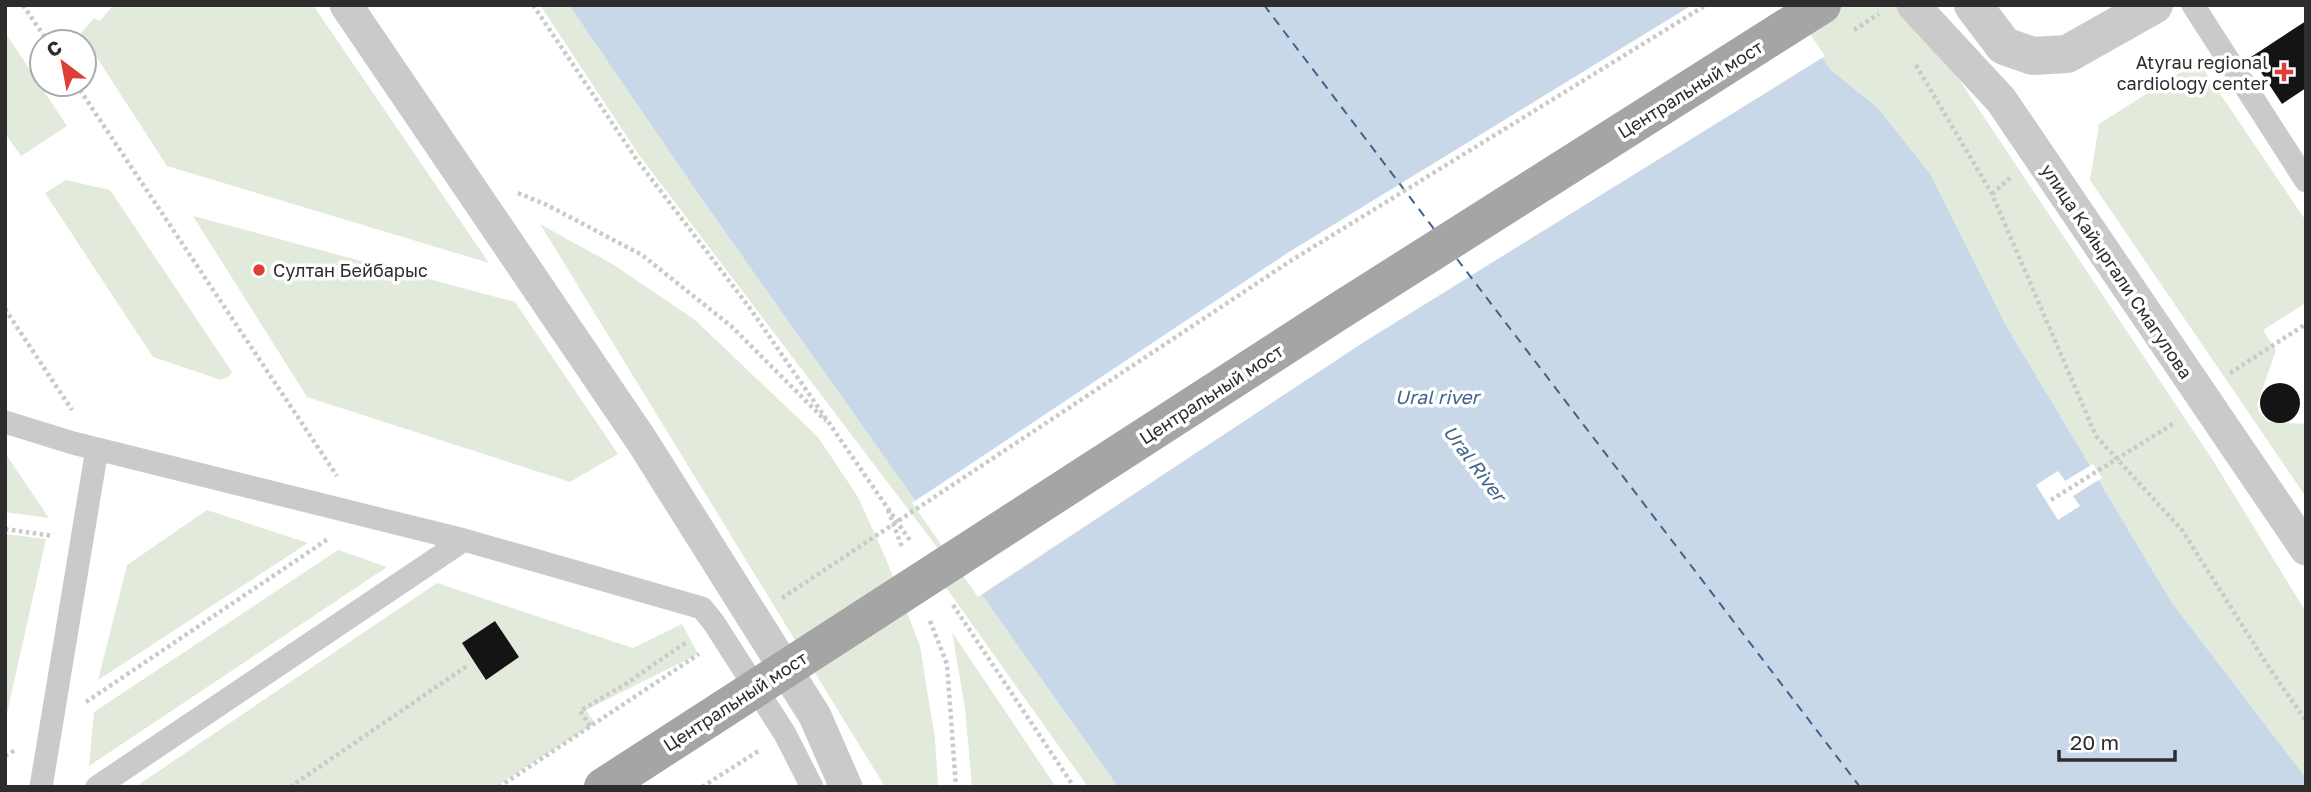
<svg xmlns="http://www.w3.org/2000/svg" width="2311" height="792" font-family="'Golos Text',sans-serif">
	<rect width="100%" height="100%" fill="#fff"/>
	<path fill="#e1eadb" d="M113,5H313L489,263L167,166L81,33L94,18L100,21Z
		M540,5H569L706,205L1118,787H1088L942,582L955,571L639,155Z
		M1786,5H1894L1948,63L2212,459L2306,612V778L2172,603L2007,327L1931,175L1878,108L1831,70Z
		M5,32L67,126L21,156L5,133Z
		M2198,61L2306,221V303L2263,330L2276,350L2257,405L2259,412L2268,422L2306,424V497L2090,180L2099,124Z
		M66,180L110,190L232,372L228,377L221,380L153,357L45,193Z
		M193,216L515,302L618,454L570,482L307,397Z
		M540,224L614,265L695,320L818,437L858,497L886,559L920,646L935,739L938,787H885Z
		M5,453L49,518L5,512Z
		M207,510L308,543L98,680L127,565Z
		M5,534L46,539L5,722Z
		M338,550L387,567L89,766L94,712Z
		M437,583L633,648L682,624L698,654L586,710L595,723L495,787H135Z
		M952,632L1056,787H972L965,708Z"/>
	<path fill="#c8d8e9" d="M569,5H1786L1831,70L1878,108L1931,175L2007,327L2172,603L2306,778V787H1118L706,205Z"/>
	<path fill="#fff" d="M1692,5H1790L1825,56L1364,342L978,597L912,503L1289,252Z
		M2093,464L2102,478L2073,496L2080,506L2058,520L2036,485L2058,471L2065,481Z"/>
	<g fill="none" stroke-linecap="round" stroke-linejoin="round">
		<path stroke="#3f638b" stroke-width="2" stroke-dasharray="9 7" stroke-linecap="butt" d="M1264,5L1434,229
			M1457,259L1860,787"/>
	</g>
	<path fill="#141414" d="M2306,21V88L2282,104L2251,57Z
		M2260 403a20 20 0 1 1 40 0a20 20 0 1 1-40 0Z
		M495,621L519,657L486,680L462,643Z"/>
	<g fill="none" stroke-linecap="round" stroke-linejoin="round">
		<path stroke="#cacaca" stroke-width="4.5" stroke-dasharray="3.5 3.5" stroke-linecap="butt" d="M23,5L48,42
			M533,5L637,160L749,307L911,542
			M1854,30L1879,14
			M1916,65L1992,194L2096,436L2182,530L2266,663L2306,721
			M76,84L337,476
			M518,193L547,205L642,255L731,326L826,421
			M1992,194L2010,178
			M5,309L72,410
			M2230,373L2306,324
			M2051,500L2176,422
			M888,510L902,547
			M5,529L53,536
			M782,598L1292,260L1706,5
			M953,605L1074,787
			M930,621L947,664L956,787
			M86,702L328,539
			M590,726L580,711L627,683L688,641
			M5,756L15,750
			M290,787L467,666
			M499,787L699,654
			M702,787L760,750"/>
		<path stroke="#cacaca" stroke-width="23" d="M2193,5L2306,181
			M5,422L73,443L464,540L702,608L714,623L785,734L812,787
			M41,787L97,449
			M97,787L464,540"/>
		<path stroke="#cacaca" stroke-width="33" d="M346,5L642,441L815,716L846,787
			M1913,5L2001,100L2306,549"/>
		<path stroke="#cacaca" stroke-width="38" d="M1973,5L2004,46L2033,56L2067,54L2154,5"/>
		<path stroke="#a5a5a5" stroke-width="38" d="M603,787L1339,311L1822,5"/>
	</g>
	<g fill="#dd3f36" stroke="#fff" stroke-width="2.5">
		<path d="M2280.5 61.5h7v7h7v7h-7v7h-7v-7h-7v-7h7z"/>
		<circle cx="259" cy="270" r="7"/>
	</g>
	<g text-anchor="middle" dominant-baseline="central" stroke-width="7" stroke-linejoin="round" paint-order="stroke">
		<g font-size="18" fill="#2d2d2d" stroke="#fff" text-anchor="end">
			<text x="2268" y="62">Atyrau regional<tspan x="2268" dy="21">cardiology center</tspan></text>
			<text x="273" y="270" text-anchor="start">Султан Бейбарыс</text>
		</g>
		<g font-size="18" fill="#2d2d2d" stroke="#fff">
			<text transform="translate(1690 89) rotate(-32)">Центральный мост</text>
			<text transform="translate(2117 271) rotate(56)">улица Кайыргали Смагулова</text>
			<text transform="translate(1211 394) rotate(-33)">Центральный мост</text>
			<text transform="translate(735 701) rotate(-33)">Центральный мост</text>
		</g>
		<g font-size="19" font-style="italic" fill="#3f638b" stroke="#fff">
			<text x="1437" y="396">Ural river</text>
			<text transform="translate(1475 463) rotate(53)">Ural River</text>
		</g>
	</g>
	<rect width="2311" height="792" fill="none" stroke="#2d2d2d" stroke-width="14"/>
	<g transform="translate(63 63) rotate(328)"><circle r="33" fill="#ffffff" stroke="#ababab" stroke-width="2"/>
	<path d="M0-5L12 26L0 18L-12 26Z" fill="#dd3f36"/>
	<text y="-10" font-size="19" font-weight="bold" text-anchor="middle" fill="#2d2d2d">С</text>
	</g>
	<path d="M2059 750v10h116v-10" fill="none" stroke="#2d2d2d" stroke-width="3.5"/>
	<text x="2070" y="750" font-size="21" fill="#2d2d2d" stroke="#ffffff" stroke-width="5" paint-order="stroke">20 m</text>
</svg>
